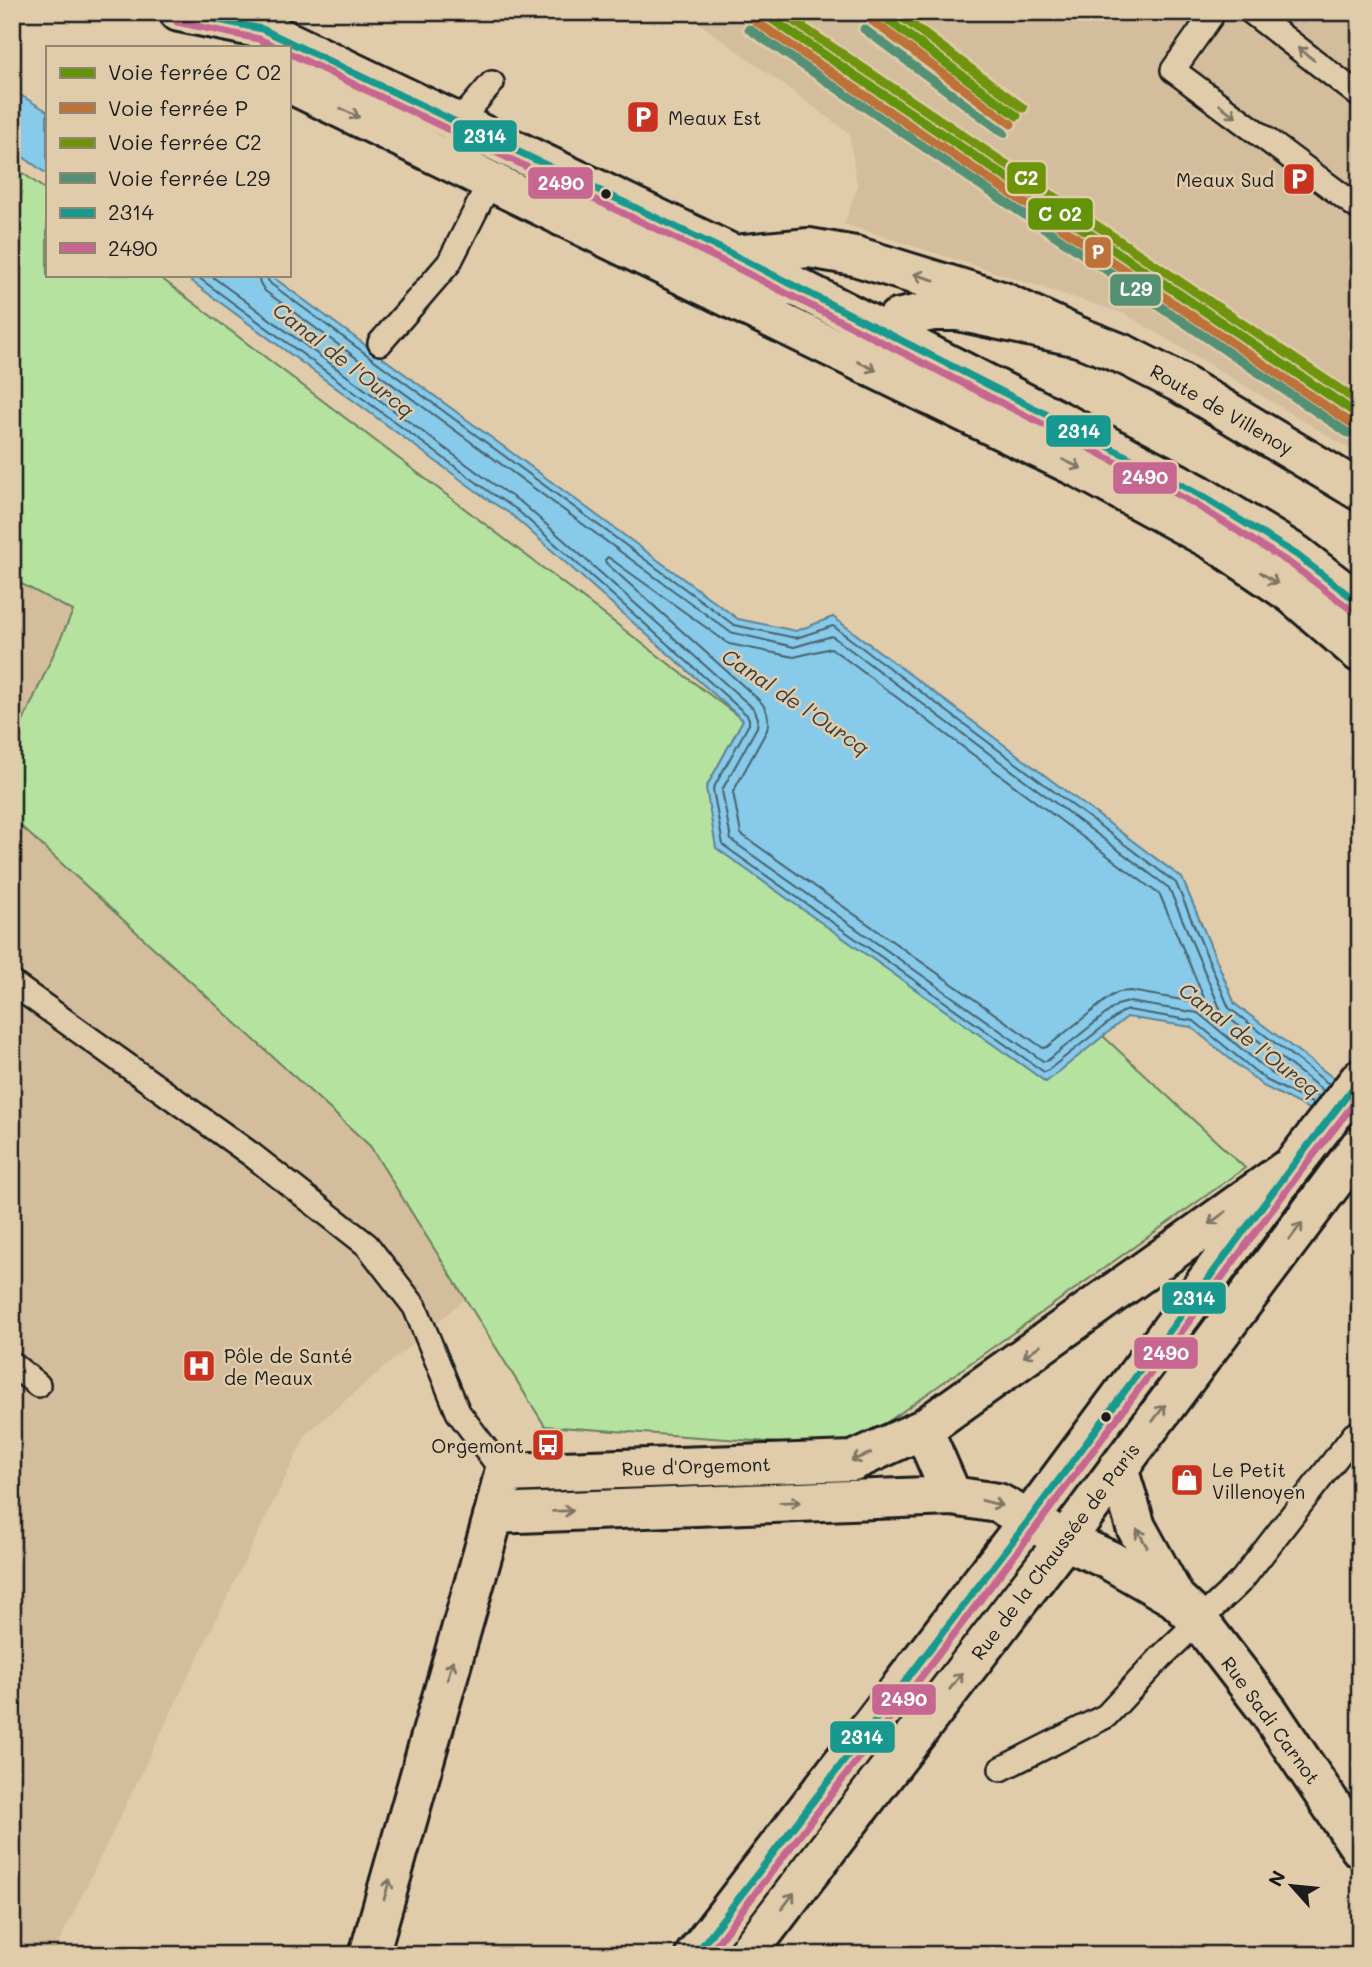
<svg xmlns="http://www.w3.org/2000/svg" width="1372" height="1967" font-family="Mali,sans-serif">
	<rect width="100%" height="100%" fill="#e0ccab"/>
	<filter id="ink" filterUnits="userSpaceOnUse"><feTurbulence type="fractalNoise" baseFrequency=".0143" numOctaves="2"/><feDisplacementMap in="SourceGraphic" scale="14" xChannelSelector="R" yChannelSelector="G"/><feConvolveMatrix kernelMatrix="1 2 1 2 8 2 1 2 1" color-interpolation-filters="sRGB"/></filter>
	<g filter="url(#ink)">
		<path fill="#d4bd9d" d="M684,12H1360V457L1345,446L1125,314L844,224L857,187L849,133Z
			M12,579L73,611L12,746Z
			M12,818L370,1146L465,1299L307,1433L53,1955H12Z"/>
		<path fill="#b6e29f" stroke="#697f5e" stroke-width="2" d="M12,165L47,191V275H157L743,720L706,788L1045,1082L1103,1036L1245,1168L851,1448L545,1426L370,1146L12,818V746L73,611L12,579Z"/>
		<path fill="#88cae9" stroke="#5d8497" stroke-width="2" d="M12,90L47,111V174L12,149Z
			M183,275H270L738,619L796,631L833,617L1182,878L1235,1004L1360,1098V1145L1315,1112L1263,1086L1191,1027L1127,1017L1046,1082L716,848L706,788L743,720L512,515L487,499Z"/>
		<g fill="none" stroke-linecap="round" stroke-linejoin="round">
			<path stroke="#47626e" stroke-width="2" d="M195,275L491,493L516,509L747,715L749,719V724L713,789L723,845L1044,1072L1047,1071L1122,1012L1128,1010L1194,1021L1266,1080L1314,1104
				M210,275L496,486L522,503L754,709L758,718L757,727L722,790L731,840L1043,1061H1047L1117,1005L1129,1002L1198,1013L1271,1073L1320,1097
				M258,275L260,283L265,291L730,632L794,647L832,636L1169,888L1222,1013L1324,1091
				M267,275L268,280L271,284L734,625L796,638L833,626L1176,883L1229,1008L1329,1084
				M608,557L729,644L794,657L831,648L1160,895L1204,998L1203,1001L1200,1003L1130,991L1119,992L1111,996L1047,1047L1043,1048L741,834L733,792L767,730C770,718 768,709 759,700L606,563L605,560Z"/>
			<defs>
				<path id="service" d="M1214,12L1173,70L1360,209
					M1251,12L1360,96
					M456,135L469,110L492,83
					M380,343L449,263L490,182
					M12,983L252,1155L367,1245L415,1307L458,1412L504,1473
					M12,1364L38,1385
					M1001,1769L1106,1716L1162,1656L1242,1580L1354,1435"/>
				<path id="minor" d="M923,1429L952,1496
					M1118,1468L1136,1527L1174,1596
					M494,1514L952,1496L998,1503L1065,1540L1109,1560L1175,1598L1199,1621L1269,1712L1360,1848
					M369,1955L494,1514L504,1473L853,1461L923,1429L1286,1170"/>
				<path id="tertiary" d="M563,217L618,221L773,295
					M858,330L889,333L897,319L933,311H958L1079,337L1125,355L1178,382L1360,491"/>
				<path id="primary" d="M179,12L262,29L734,255L1077,430L1198,494L1297,555L1360,604
					M289,83L1083,470L1214,541L1292,594L1360,653
					M734,255L809,248L855,256L1001,301L1079,337
					M695,1955L1029,1520L1293,1165L1360,1079
					M746,1955L1065,1540L1360,1146"/>
			</defs>
			<use href="#service" stroke="#1c1c1c" stroke-width="28"/>
			<use href="#minor" stroke="#1c1c1c" stroke-width="44"/>
			<use href="#tertiary" stroke="#1c1c1c" stroke-width="44"/>
			<use href="#primary" stroke="#1c1c1c" stroke-width="44"/>
			<use href="#service" stroke="#e0ccab" stroke-width="23"/>
			<use href="#minor" stroke="#e0ccab" stroke-width="38"/>
			<use href="#tertiary" stroke="#e0ccab" stroke-width="38"/>
			<use href="#primary" stroke="#e0ccab" stroke-width="38"/>
			<defs>
				<path id="bus-1" d="M180,12L262,29L734,255L1077,430L1198,494L1297,555L1360,604
					M695,1955L1029,1520L1293,1165L1360,1079"/>
				<path id="bus-2" d="M177,22L259,39L276,47
					M289,53L729,264L1072,439L1193,503L1291,564L1354,612
					M708,1955L1037,1526L1301,1171L1360,1096"/>
			</defs>
			<use href="#bus-1" stroke="#e0ccab" stroke-width="12"/>
			<use href="#bus-2" stroke="#e0ccab" stroke-width="12"/>
			<use href="#bus-1" stroke="#18998f" stroke-width="7"/>
			<use href="#bus-2" stroke="#c66691" stroke-width="7"/>
			<defs>
				<path id="rail-1" d="M761,12L1360,416
					M877,12L1017,116"/>
				<path id="rail-2" d="M871,20L1011,124
					M755,21L1354,425"/>
				<path id="rail-3" d="M780,12L1360,403
					M895,12L1023,108"/>
				<path id="rail-4" d="M749,29L1348,433
					M864,29L1004,133"/>
			</defs>
			<use href="#rail-1" stroke="#e0ccab" stroke-width="14"/>
			<use href="#rail-2" stroke="#e0ccab" stroke-width="14"/>
			<use href="#rail-3" stroke="#e0ccab" stroke-width="14"/>
			<use href="#rail-4" stroke="#e0ccab" stroke-width="14"/>
			<use href="#rail-1" stroke="#629308" stroke-width="9"/>
			<use href="#rail-2" stroke="#bc7238" stroke-width="9"/>
			<use href="#rail-3" stroke="#709407" stroke-width="9"/>
			<use href="#rail-4" stroke="#539074" stroke-width="9"/>
		</g>
		<defs><path id="oneway-shaft" d="M-6 0H5M1.5-3L5.5 0L1.5 3" fill="none" stroke-width="1.6" stroke-linecap="round" stroke-linejoin="round" transform="scale(1.75)"/></defs>
		<g stroke="#7e7464">
			<use href="#oneway-shaft" transform="translate(1306 54) rotate(-142)"/>
			<use href="#oneway-shaft" transform="translate(1228 111) rotate(37)"/>
			<use href="#oneway-shaft" transform="translate(350 113) rotate(26)"/>
			<use href="#oneway-shaft" transform="translate(924 277) rotate(-163)"/>
			<use href="#oneway-shaft" transform="translate(867 366) rotate(26)"/>
			<use href="#oneway-shaft" transform="translate(1072 464) rotate(26)"/>
			<use href="#oneway-shaft" transform="translate(1269 578) rotate(34)"/>
			<use href="#oneway-shaft" transform="translate(1217 1218) rotate(144)"/>
			<use href="#oneway-shaft" transform="translate(1296 1231) rotate(-53)"/>
			<use href="#oneway-shaft" transform="translate(1032 1351) rotate(144)"/>
			<use href="#oneway-shaft" transform="translate(1159 1413) rotate(-53)"/>
			<use href="#oneway-shaft" transform="translate(861 1457) rotate(159)"/>
			<use href="#oneway-shaft" transform="translate(790 1502) rotate(-2)"/>
			<use href="#oneway-shaft" transform="translate(992 1503) rotate(15)"/>
			<use href="#oneway-shaft" transform="translate(563 1511) rotate(-2)"/>
			<use href="#oneway-shaft" transform="translate(1142 1538) rotate(-119)"/>
			<use href="#oneway-shaft" transform="translate(450 1670) rotate(-74)"/>
			<use href="#oneway-shaft" transform="translate(956 1681) rotate(-53)"/>
			<use href="#oneway-shaft" transform="translate(387 1889) rotate(-74)"/>
			<use href="#oneway-shaft" transform="translate(788 1901) rotate(-53)"/>
		</g>
	</g>
	<defs>
		<symbol id="parking-square" viewBox="-11 -11 22 22"><rect x="-9" y="-9" width="18" height="18" rx="4" fill="#c8321e" stroke="#e0ccab"/><path d="M-3.5-5.5H1a3.5 3.5 0 0 1 0 7H-1V5.5H-3.5ZM-1-3.4V-.6H.8a1.4 1.4 0 0 0 0-2.8Z" fill="#fff"/></symbol>
		<symbol id="hospital-square" viewBox="-11 -11 22 22"><rect x="-9" y="-9" width="18" height="18" rx="4" fill="#c8321e" stroke="#e0ccab"/><path d="M-5-5h3v3.5h4V-5h3V5h-3V1.5h-4V5h-3Z" fill="#fff"/></symbol>
		<symbol id="bus-square" viewBox="-11 -11 22 22"><rect x="-9" y="-9" width="18" height="18" rx="4" fill="#c8321e" stroke="#e0ccab"/><path d="M-5-6H5V4H4V6H2V4H-2V6H-4V4H-5ZM-3.5-4V0h7V-4ZM-3.5 1.2v1.5H-2V1.2ZM2 1.2v1.5H3.5V1.2Z" fill="#fff"/></symbol>
		<symbol id="shop-square" viewBox="-11 -11 22 22"><rect x="-9" y="-9" width="18" height="18" rx="4" fill="#c8321e" stroke="#e0ccab"/><path d="M-5-2.5h2.3a2.7 3.5 0 0 1 5.4 0H5L5.5 6h-11ZM-1.5-2.5h3a1.5 2.3 0 0 0-3 0Z" fill="#fff"/></symbol>
	</defs>
	<g fill-rule="evenodd">
		<use href="#parking-square" x="624" y="98" width="38" height="38"/>
		<use href="#parking-square" x="1280" y="160" width="38" height="38"/>
		<use href="#hospital-square" x="180" y="1347" width="38" height="38"/>
		<use href="#bus-square" x="529" y="1426" width="38" height="38"/>
		<use href="#shop-square" x="1168" y="1461" width="38" height="38"/>
	</g>
	<g fill="#1c1c1c" stroke="#e0ccab" stroke-width="2.5">
		<circle cx="606" cy="194" r="6"/>
		<circle cx="1106" cy="1417" r="6"/>
	</g>
	<g text-anchor="middle" dominant-baseline="central" stroke-width="5" stroke-linejoin="round" paint-order="stroke">
		<g font-size="19" fill="#1c1c1c" stroke="#e0ccab" text-anchor="start">
			<text x="668" y="117">Meaux Est</text>
			<text x="1274" y="179" text-anchor="end">Meaux Sud</text>
			<text x="224" y="1355">Pôle de Santé<tspan x="224" dy="22">de Meaux</tspan></text>
			<text x="524" y="1445" text-anchor="end">Orgemont</text>
			<text x="1212" y="1469">Le Petit<tspan x="1212" dy="22">Villenoyen</tspan></text>
		</g>
		<g font-size="19" fill="#1c1c1c" stroke="#e0ccab">
			<text transform="translate(1222 409) rotate(30)">Route de Villenoy</text>
			<text transform="translate(696 1466) rotate(-2)">Rue d'Orgemont</text>
			<text transform="translate(1055 1551) rotate(-53)">Rue de la Chaussée de Paris</text>
			<text transform="translate(1271 1720) rotate(54)">Rue Sadi Carnot</text>
		</g>
		<g font-size="21" font-style="italic" fill="#323f45" stroke="#e0ccab">
			<text transform="translate(344 359) rotate(38)">Canal de l'Ourcq</text>
			<text transform="translate(796 701) rotate(34)">Canal de l'Ourcq</text>
			<text transform="translate(1250 1039) rotate(38)">Canal de l'Ourcq</text>
		</g>
	</g>
	<g stroke="#e0ccab" stroke-width="2.5">
		<rect x="452" y="119" width="66" height="34" rx="7" fill="#18998f"/>
		<rect x="1006" y="161" width="41" height="34" rx="7" fill="#709407"/>
		<rect x="527" y="166" width="67" height="34" rx="7" fill="#c66691"/>
		<rect x="1027" y="197" width="67" height="34" rx="7" fill="#629308"/>
		<rect x="1084" y="236" width="28" height="33" rx="7" fill="#bc7238"/>
		<rect x="1109" y="273" width="53" height="34" rx="7" fill="#539074"/>
		<rect x="1045" y="414" width="67" height="34" rx="7" fill="#18998f"/>
		<rect x="1112" y="461" width="66" height="34" rx="7" fill="#c66691"/>
		<rect x="1161" y="1281" width="66" height="34" rx="7" fill="#18998f"/>
		<rect x="1133" y="1336" width="66" height="34" rx="7" fill="#c66691"/>
		<rect x="871" y="1683" width="66" height="33" rx="7" fill="#c66691"/>
		<rect x="829" y="1720" width="67" height="34" rx="7" fill="#18998f"/>
	</g>
	<g font-size="19" text-anchor="middle" font-weight="bold" fill="#fff">
		<text x="485" y="143">2314</text>
		<text x="1026" y="185">C2</text>
		<text x="561" y="190">2490</text>
		<text x="1060" y="221">C 02</text>
		<text x="1098" y="259">P</text>
		<text x="1136" y="296">L29</text>
		<text x="1079" y="438">2314</text>
		<text x="1145" y="484">2490</text>
		<text x="1194" y="1305">2314</text>
		<text x="1166" y="1360">2490</text>
		<text x="904" y="1706">2490</text>
		<text x="862" y="1744">2314</text>
	</g>
	<rect width="1372" height="1967" fill="none" stroke="#e0ccab" stroke-width="42"/>
	<rect x="21" y="21" width="1330" height="1925" fill="none" stroke="#1c1c1c" stroke-width="2.5" filter="url(#ink)"/>
	<rect x="46" y="46" width="245" height="231" fill="#e0ccab" stroke="#928672" stroke-width="2"/>
	<rect x="60" y="68" width="35" height="10" fill="#629308" stroke="#928672" stroke-width="2"/>
	<text x="108" y="80" font-size="21" fill="#1c1c1c">Voie ferrée C 02</text>
	<rect x="60" y="103" width="35" height="10" fill="#bc7238" stroke="#928672" stroke-width="2"/>
	<text x="108" y="116" font-size="21" fill="#1c1c1c">Voie ferrée P</text>
	<rect x="60" y="138" width="35" height="10" fill="#709407" stroke="#928672" stroke-width="2"/>
	<text x="108" y="150" font-size="21" fill="#1c1c1c">Voie ferrée C2</text>
	<rect x="60" y="173" width="35" height="10" fill="#539074" stroke="#928672" stroke-width="2"/>
	<text x="108" y="186" font-size="21" fill="#1c1c1c">Voie ferrée L29</text>
	<rect x="60" y="208" width="35" height="10" fill="#18998f" stroke="#928672" stroke-width="2"/>
	<text x="108" y="220" font-size="21" fill="#1c1c1c">2314</text>
	<rect x="60" y="243" width="35" height="10" fill="#c66691" stroke="#928672" stroke-width="2"/>
	<text x="108" y="256" font-size="21" fill="#1c1c1c">2490</text>
	<g transform="translate(1292 1886) rotate(297)" stroke="#e0ccab" stroke-width="5" paint-order="stroke">
	<path d="M0-5L12 26L0 18L-12 26Z" fill="#1c1c1c"/>
	<text y="-10" font-size="19" font-weight="bold" text-anchor="middle" fill="#1c1c1c">N</text>
	</g>
</svg>
